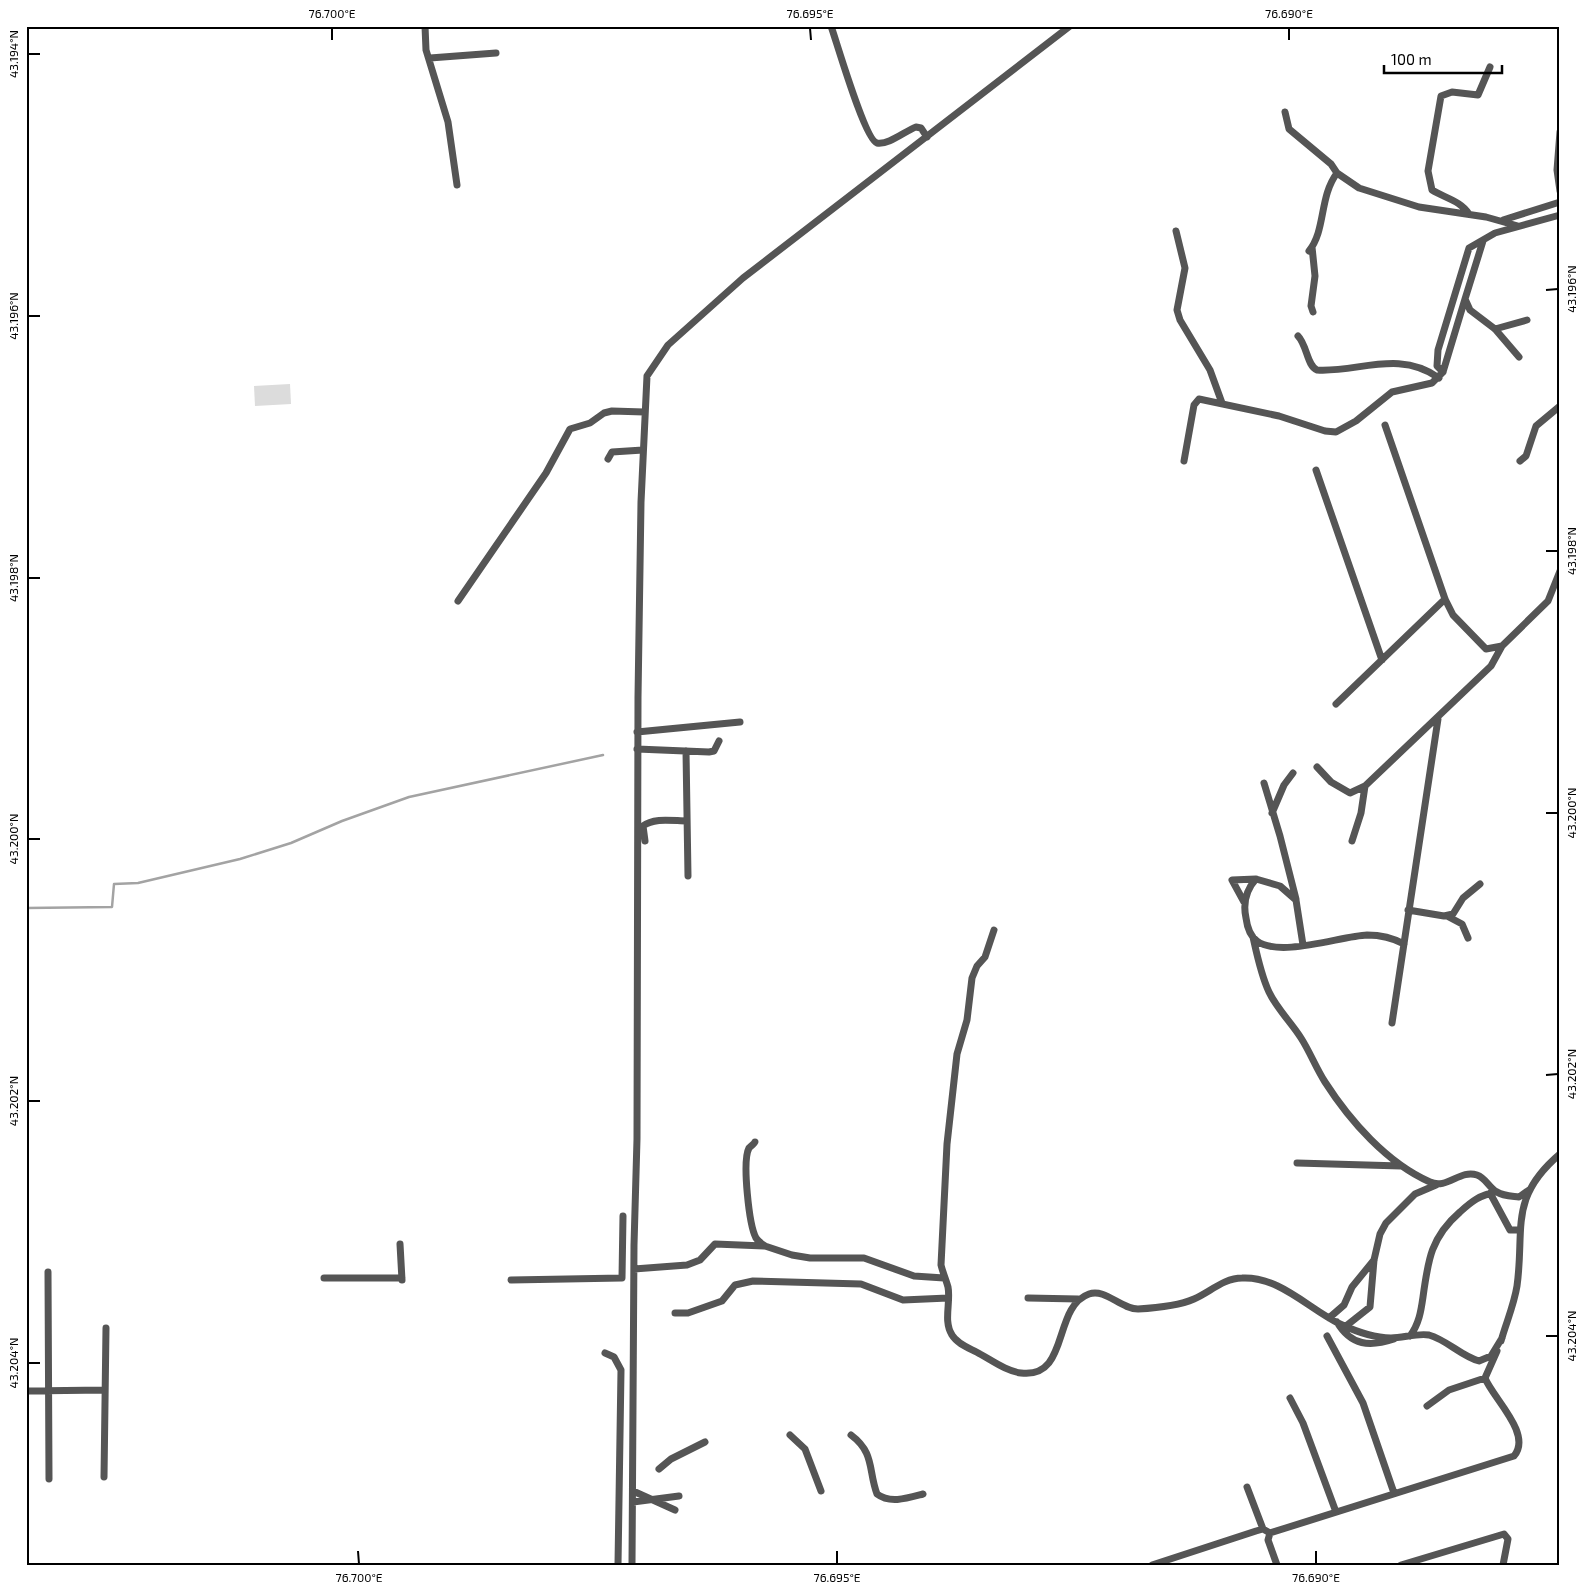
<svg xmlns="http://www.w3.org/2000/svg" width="1586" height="1591" font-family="'Exo 2',sans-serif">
	<rect width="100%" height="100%" fill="#fff"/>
	<path fill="#dcdcdc" d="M290,384L291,404L255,406L254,386Z"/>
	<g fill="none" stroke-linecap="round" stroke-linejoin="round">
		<path stroke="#a3a3a3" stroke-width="2.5" d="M26,908L112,907L114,884L138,883L240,859L291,843L342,821L409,797L603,755"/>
		<path stroke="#555" stroke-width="7" d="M425,26L426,50L448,122L457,185
			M831,26C837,43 865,140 877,143C889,145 905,131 916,127L921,128L927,137
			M430,58L496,53
			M1285,112L1289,129L1331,164L1337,173L1359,188L1419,207L1486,217L1518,226
			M1560,132L1557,170L1560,191
			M1469,214C1461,201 1445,198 1432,190L1428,171L1441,96L1452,92L1478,95L1490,67
			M1503,220L1560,202
			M1176,231L1185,268L1177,310L1180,320L1210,370L1222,403
			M1483,241L1465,299L1470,310L1495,329L1519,357
			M1312,247L1315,276L1311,306L1313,312
			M1309,251C1326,230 1319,197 1337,173
			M1495,329L1527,320
			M1298,336C1307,345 1307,366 1317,370C1357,373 1399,349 1439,378
			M1443,372L1465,299
			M1385,425L1445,599L1453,615L1486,649L1502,646
			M608,459L612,452L643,450
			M1184,461L1194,405L1199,399L1279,416L1325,431L1336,432L1356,421L1392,392L1432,383L1443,372L1437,366L1438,350L1469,248L1495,233L1560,215
			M1520,461L1526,456L1536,426L1560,406
			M1316,470L1382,660
			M458,601L546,473L570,429L590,423L604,413L612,411L644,412
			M1336,704L1445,599
			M637,732L740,722
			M637,749L709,752L714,751L719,741
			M686,751L688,876
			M1317,767L1331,782L1350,793L1365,786
			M1264,783L1280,836L1296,899
			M1272,813L1284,785L1293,773
			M645,841L643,826C654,817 674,821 687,821
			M1352,841L1361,813L1365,786L1491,666L1502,646L1548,601L1560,571
			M1244,902L1232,880L1256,879
			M1408,910L1444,916L1453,914L1463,898L1480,884
			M1447,916L1462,924L1468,938
			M994,930L985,957L977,966L972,978L967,1020L957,1054L947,1144L941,1265C943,1273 946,1280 948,1287C951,1302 943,1321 952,1335C958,1345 972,1349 980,1354C993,1361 1006,1371 1021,1373C1070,1379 1052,1307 1089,1294C1105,1288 1121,1309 1138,1309C1155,1308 1178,1306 1194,1299C1210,1292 1224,1278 1242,1278C1279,1276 1309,1309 1340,1324C1355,1331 1375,1338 1391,1338C1403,1338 1417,1333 1429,1335C1447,1340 1461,1356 1479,1361L1491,1356L1502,1338
			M1253,937C1257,955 1261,975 1269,992C1277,1009 1291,1022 1301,1038C1310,1052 1316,1068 1325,1082C1350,1121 1387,1163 1430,1182C1447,1190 1460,1169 1477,1175C1486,1178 1489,1188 1497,1192C1503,1196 1511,1196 1519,1197L1529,1190
			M1303,945L1296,900L1280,886L1256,879C1246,890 1243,904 1246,918C1247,926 1250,936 1257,941C1280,958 1341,936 1367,935C1379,935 1393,938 1404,944
			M1392,1023L1438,719
			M755,1142C755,1143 750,1147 749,1148C742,1161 749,1225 756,1238C758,1241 762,1244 765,1246
			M1297,1163L1401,1166
			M1490,1193L1510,1230H1519
			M400,1244L402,1280
			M634,1269L687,1265L700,1260L715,1244L765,1246L792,1255L810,1258H864L914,1276L944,1278
			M48,1272L49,1479
			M324,1278H402
			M511,1280L622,1278L623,1216
			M1028,1298L1078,1299
			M675,1313H688L722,1301L735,1285L753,1281L861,1284L903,1300L948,1298
			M1329,1318L1344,1305L1352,1287L1374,1260
			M1337,1322C1351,1346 1370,1347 1394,1339
			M1346,1326L1370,1307L1374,1260L1380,1234L1386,1223L1415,1194L1436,1185
			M1327,1336L1363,1403L1394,1493
			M1410,1336C1419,1324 1421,1311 1423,1297C1428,1260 1431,1237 1460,1212C1472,1201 1480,1195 1496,1192
			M1501,1341C1506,1323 1514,1305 1517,1286C1525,1229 1508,1198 1560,1154
			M605,1353L614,1357L621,1370L618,1565
			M26,1391L105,1390
			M1290,1398L1303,1423L1336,1512
			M1427,1406L1449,1390L1485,1378
			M790,1435L805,1449L821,1491
			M851,1435C875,1453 868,1470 877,1494C890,1504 908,1498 923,1494
			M659,1469L671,1459L705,1442
			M104,1477L106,1328
			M1247,1487L1263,1529
			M633,1491L675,1510
			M633,1502L679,1496
			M1270,1533L1514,1456C1533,1434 1492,1397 1485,1378L1497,1351
			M1270,1533L1268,1540L1277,1565
			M632,1565L634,1245L637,1139L638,697L641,502L647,376L668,345L743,278L1070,26
			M1152,1565L1256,1531L1263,1529L1270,1533
			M1401,1565L1504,1534L1508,1539L1503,1565"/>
	</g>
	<path fill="none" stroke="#000" stroke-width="2" d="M332,28V40M810,28L811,40M1289,28V40M28,54H40M1546,290L1558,289M28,316H40M1546,551H1558M28,578H40M1546,813H1558M28,839H40M1546,1075L1558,1074M28,1101H40M1546,1336H1558M28,1363H40M358,1551L359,1564M837,1551V1564M1316,1551V1564"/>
	<rect width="1586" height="1591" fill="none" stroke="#ffffff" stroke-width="55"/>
	<path d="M1384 65v8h118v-8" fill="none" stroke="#000000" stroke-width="2.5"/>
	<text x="1391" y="65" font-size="15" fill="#000000" stroke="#ffffff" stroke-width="4" paint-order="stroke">100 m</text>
	<rect x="28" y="28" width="1530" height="1536" fill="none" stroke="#000" stroke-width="2"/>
	<g font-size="12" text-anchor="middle" fill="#000">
		<text x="332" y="18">76.700°E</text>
		<text x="810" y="18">76.695°E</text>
		<text x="1289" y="18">76.690°E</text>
		<text transform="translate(14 54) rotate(-90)" y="4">43.194°N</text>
		<text transform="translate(1572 289) rotate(-90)" y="4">43.196°N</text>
		<text transform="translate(14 316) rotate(-90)" y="4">43.196°N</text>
		<text transform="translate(1572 551) rotate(-90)" y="4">43.198°N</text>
		<text transform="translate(14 578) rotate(-90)" y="4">43.198°N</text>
		<text transform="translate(1572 813) rotate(-90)" y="4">43.200°N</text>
		<text transform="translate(14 839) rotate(-90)" y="4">43.200°N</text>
		<text transform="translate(1572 1074) rotate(-90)" y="4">43.202°N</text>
		<text transform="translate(14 1101) rotate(-90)" y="4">43.202°N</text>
		<text transform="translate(1572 1336) rotate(-90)" y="4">43.204°N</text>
		<text transform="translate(14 1363) rotate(-90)" y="4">43.204°N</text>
		<text x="359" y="1582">76.700°E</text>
		<text x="837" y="1582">76.695°E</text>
		<text x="1316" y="1582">76.690°E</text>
	</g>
</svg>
